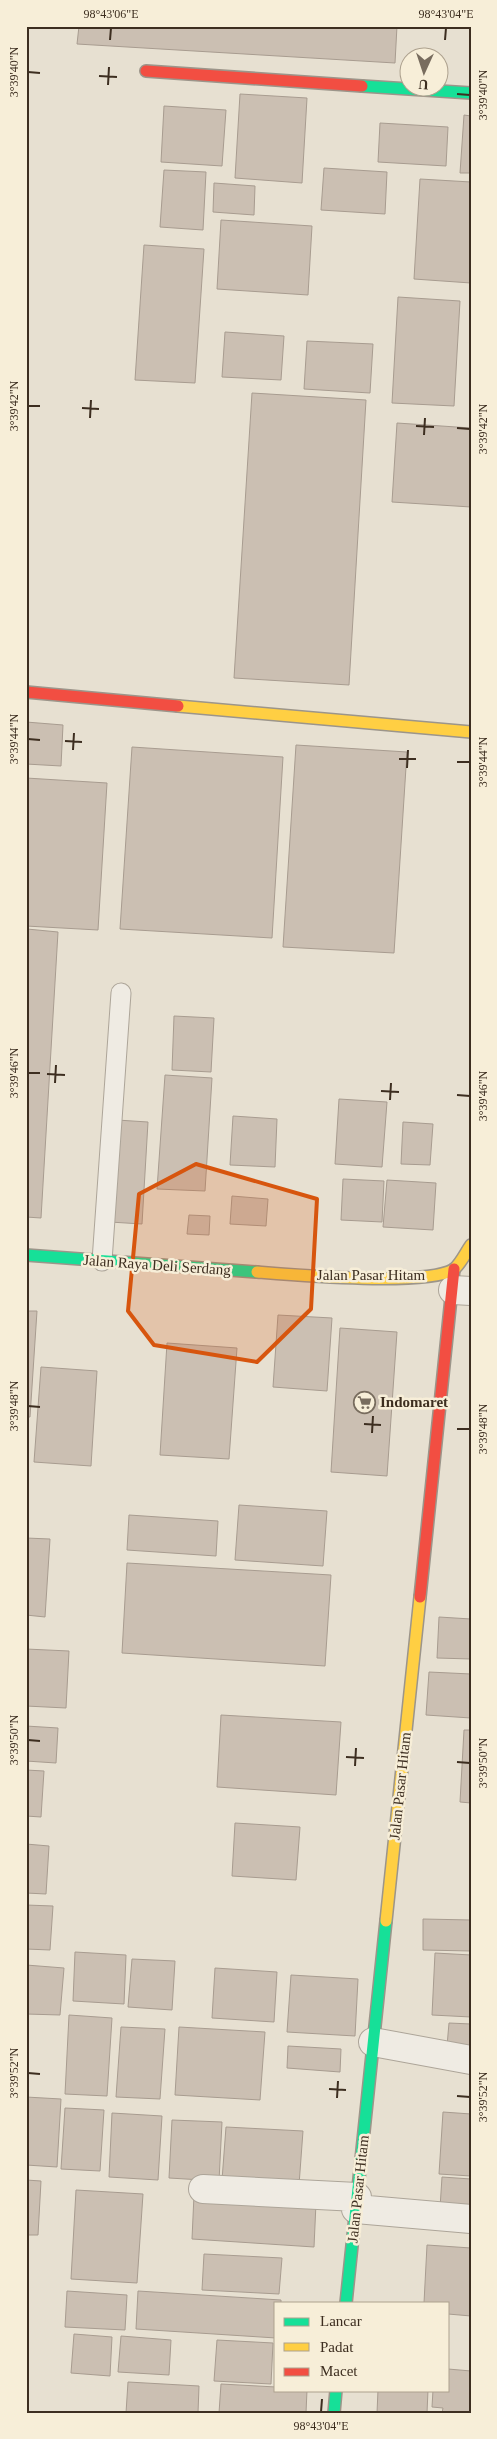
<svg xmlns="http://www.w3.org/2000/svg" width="497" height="2439" font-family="Georgia,serif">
	<rect width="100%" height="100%" fill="#e7e0d1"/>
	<path fill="#cbbfb2" stroke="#a89c90" d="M79,26H397L395,63L77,44Z
		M240,94L307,98L302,183L235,178Z
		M164,106L226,110L222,166L161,162Z
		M464,115L471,116V173H460Z
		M380,123L448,127L446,166L378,162Z
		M324,168L387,172L385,214L321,210Z
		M164,170L206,172L203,230L160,227Z
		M420,179L471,182V283L414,279Z
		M214,183L255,186L254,215L213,212Z
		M221,220L312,226L308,295L217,289Z
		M144,245L204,249L195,383L135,380Z
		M398,297L460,301L454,406L392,403Z
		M225,332L284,336L281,380L222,377Z
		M307,341L373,344L370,393L304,389Z
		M252,393L366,400L349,685L234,678Z
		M397,423L471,428V507L392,502Z
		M26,722L63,725L61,766L26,764Z
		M296,745L407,752L394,953L283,947Z
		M132,747L283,757L272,938L120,929Z
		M26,778L107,783L98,930L26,926Z
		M27,929L58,932L41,1218L26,1217Z
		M174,1016L214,1018L211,1072L172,1070Z
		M165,1075L212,1078L205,1191L157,1189Z
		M339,1099L387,1102L382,1167L335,1164Z
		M233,1116L277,1119L275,1167L230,1165Z
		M117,1120L148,1122L142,1224L110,1222Z
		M403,1122L433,1124L430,1165L401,1164Z
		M343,1179L384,1181L382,1222L341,1220Z
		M387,1180L436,1183L433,1230L383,1227Z
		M232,1196L268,1199L266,1226L230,1224Z
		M189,1215L210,1216L209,1235L187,1234Z
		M26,1311H37L30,1417H26Z
		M278,1315L332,1318L327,1391L273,1387Z
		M340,1328L397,1332L387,1476L331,1472Z
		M167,1343L237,1348L229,1459L160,1455Z
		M41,1367L97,1371L91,1466L34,1462Z
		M239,1505L327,1511L323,1566L235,1560Z
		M129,1515L218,1521L216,1556L127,1550Z
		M26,1538L50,1539L45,1617L26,1615Z
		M127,1563L331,1575L325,1666L122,1653Z
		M439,1617L471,1619V1659L437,1658Z
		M26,1649L69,1651L66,1708L26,1706Z
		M429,1672L471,1674V1718L426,1715Z
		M221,1715L341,1722L336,1795L217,1787Z
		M26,1726L58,1728L56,1763L26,1761Z
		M464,1730H471V1803L460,1802Z
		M26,1770L44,1771L41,1817L26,1816Z
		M235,1823L300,1827L296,1880L232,1876Z
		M26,1844L49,1846L46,1894L26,1893Z
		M26,1905L53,1906L50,1950L26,1949Z
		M423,1919L471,1920V1951L423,1950Z
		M75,1952L126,1955L124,2004L73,2001Z
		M435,1953L471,1955V2017L432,2015Z
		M132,1959L175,1961L172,2010L128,2007Z
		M26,1965L64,1968L60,2015L26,2014Z
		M215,1968L277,1972L274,2022L212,2018Z
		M291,1975L358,1979L355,2036L287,2032Z
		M69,2015L112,2018L107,2096L65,2094Z
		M449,2023L471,2024V2047L447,2046Z
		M121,2027L165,2029L160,2099L116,2097Z
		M179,2027L265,2032L260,2100L175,2095Z
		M288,2046L341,2049L340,2072L287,2068Z
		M26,2097L61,2099L57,2167L26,2165Z
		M65,2108L104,2110L100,2171L61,2169Z
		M443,2112L471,2114V2176L439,2174Z
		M112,2113L162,2116L158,2180L109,2177Z
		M172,2120L222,2122L219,2181L169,2178Z
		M226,2127L303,2131L299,2185L222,2180Z
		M442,2177L471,2179V2209L440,2208Z
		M26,2180L41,2181L38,2235H26Z
		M76,2190L143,2194L137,2283L71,2279Z
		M194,2195L316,2203L314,2247L192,2239Z
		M427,2245L471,2248V2316L448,2314V2303H424Z
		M204,2254L282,2258L279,2294L202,2290Z
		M67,2291L127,2295L125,2330L65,2327Z
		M138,2291L281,2300V2303H276V2338L136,2329Z
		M74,2334L112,2337L110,2376L71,2373Z
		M121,2336L171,2340L169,2375L118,2372Z
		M217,2340L273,2343L271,2384L214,2381Z
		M448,2369L471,2371V2413H442L443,2408L432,2407L433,2390H448Z
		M128,2382L199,2386L198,2413H126Z
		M221,2384L276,2387V2390H307L306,2413H219Z
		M378,2390H428L427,2413H377Z"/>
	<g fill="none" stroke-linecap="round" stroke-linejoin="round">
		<defs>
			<path id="lane" d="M102,1261L121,993"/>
			<path id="street" d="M453,1290L471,1291
				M373,2042L471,2060
				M203,2189L357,2197
				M356,2209L471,2219"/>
			<path id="fast" d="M362,86L471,93
				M26,1255L257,1272
				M346,2303L386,1921
				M334,2413L336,2390"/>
			<path id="slow" d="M178,706L471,732
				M257,1272C295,1275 424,1286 453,1270C460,1265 466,1252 471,1245
				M386,1921L420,1597"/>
			<path id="jam" d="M146,71L362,86
				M26,692L178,706
				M420,1597L454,1269"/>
		</defs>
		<use href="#lane" stroke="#ada599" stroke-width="21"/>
		<use href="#street" stroke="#ada599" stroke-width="30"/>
		<use href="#fast" stroke="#9c958a" stroke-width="14"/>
		<use href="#slow" stroke="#9c958a" stroke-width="14"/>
		<use href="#jam" stroke="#9c958a" stroke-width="14"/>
		<use href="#lane" stroke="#efebe3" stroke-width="19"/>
		<use href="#street" stroke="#efebe3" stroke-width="28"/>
		<use href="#fast" stroke="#16e098" stroke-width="11"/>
		<use href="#slow" stroke="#ffcf43" stroke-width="11"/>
		<use href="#jam" stroke="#f24e42" stroke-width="11"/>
	</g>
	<path fill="#d7550e" fill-opacity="0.2" stroke="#d7550e" stroke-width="4" stroke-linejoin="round" d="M196,1164L317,1199L311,1309L257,1362L154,1345L128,1311L139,1194Z"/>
	<path fill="none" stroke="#3d2e20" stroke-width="2" d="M110,40L111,28M445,40L446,28M28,72L40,73M99,76L117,77M108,85L109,67M457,94L470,95M28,406H40M82,408L99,409M90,418L91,400M416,426L434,427M457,428L470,429M424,435L425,418M28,739L40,740M65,741L82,742M73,750L74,733M399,759H416M457,762H470M407,768L408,750M28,1073H40M47,1074L65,1075M55,1083L56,1065M381,1091L399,1092M457,1095L470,1096M390,1100L391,1083M28,1406L40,1407M364,1424L381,1425M457,1429H470M372,1433L373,1416M28,1740L40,1741M346,1757L364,1758M457,1762L470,1763M355,1766L356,1748M28,2073L40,2074M329,2089L346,2090M457,2096L470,2097M337,2098L338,2081M321,2412L322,2399"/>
	<defs>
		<symbol id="supermarket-ring" viewBox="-11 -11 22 22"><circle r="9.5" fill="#f7eed8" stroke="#786c5e" stroke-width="1.5"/><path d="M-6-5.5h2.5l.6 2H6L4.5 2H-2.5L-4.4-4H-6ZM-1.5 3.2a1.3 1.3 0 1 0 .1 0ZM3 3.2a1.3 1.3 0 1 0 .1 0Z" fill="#786c5e"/></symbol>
	</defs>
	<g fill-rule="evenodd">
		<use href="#supermarket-ring" x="352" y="1390" width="25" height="25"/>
	</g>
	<g text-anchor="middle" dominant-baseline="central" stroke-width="5" stroke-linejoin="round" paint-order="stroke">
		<g font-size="15" fill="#3d2e20" stroke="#f7eed8">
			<text transform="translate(157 1265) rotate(4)">Jalan Raya Deli Serdang</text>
			<text x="371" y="1275">Jalan Pasar Hitam</text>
			<text transform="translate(400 1786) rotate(-84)">Jalan Pasar Hitam</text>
			<text transform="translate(358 2189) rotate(-84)">Jalan Pasar Hitam</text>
		</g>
		<g font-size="15" font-weight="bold" fill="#3d2e20" stroke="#f7eed8" text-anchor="start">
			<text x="380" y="1402">Indomaret</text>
		</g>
	</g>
	<rect width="497" height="2439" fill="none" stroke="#f7eed8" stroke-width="55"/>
	<rect x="274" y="2302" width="175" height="90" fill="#f7eed8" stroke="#ada18e"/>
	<rect x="284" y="2318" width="25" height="8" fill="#16e098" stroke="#ada18e"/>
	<text x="320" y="2326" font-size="15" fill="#3d2e20">Lancar</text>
	<rect x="284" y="2343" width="25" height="8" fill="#ffcf43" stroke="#ada18e"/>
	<text x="320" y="2352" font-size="15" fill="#3d2e20">Padat</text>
	<rect x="284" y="2368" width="25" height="8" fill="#f24e42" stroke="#ada18e"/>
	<text x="320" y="2376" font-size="15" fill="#3d2e20">Macet</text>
	<g transform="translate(424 72) rotate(183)"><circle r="24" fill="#f7eed8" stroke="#ada18e"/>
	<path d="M0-4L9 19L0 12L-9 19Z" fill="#786c5e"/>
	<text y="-8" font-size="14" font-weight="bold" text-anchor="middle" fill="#3d2e20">U</text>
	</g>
	<rect x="28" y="28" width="442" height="2384" fill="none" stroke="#3d2e20" stroke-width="2"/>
	<g font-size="12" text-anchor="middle" fill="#3d2e20">
		<text x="111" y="18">98°43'06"E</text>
		<text x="446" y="18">98°43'04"E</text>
		<text transform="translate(14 72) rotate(-90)" y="4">3°39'40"N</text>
		<text transform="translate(483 95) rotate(-90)" y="4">3°39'40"N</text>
		<text transform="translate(14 406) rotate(-90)" y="4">3°39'42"N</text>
		<text transform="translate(483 429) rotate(-90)" y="4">3°39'42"N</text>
		<text transform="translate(14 739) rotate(-90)" y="4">3°39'44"N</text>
		<text transform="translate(483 762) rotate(-90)" y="4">3°39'44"N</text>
		<text transform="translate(14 1073) rotate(-90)" y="4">3°39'46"N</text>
		<text transform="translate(483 1096) rotate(-90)" y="4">3°39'46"N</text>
		<text transform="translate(14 1406) rotate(-90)" y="4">3°39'48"N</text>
		<text transform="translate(483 1429) rotate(-90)" y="4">3°39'48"N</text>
		<text transform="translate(14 1740) rotate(-90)" y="4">3°39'50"N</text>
		<text transform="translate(483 1763) rotate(-90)" y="4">3°39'50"N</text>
		<text transform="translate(14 2073) rotate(-90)" y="4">3°39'52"N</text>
		<text transform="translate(483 2097) rotate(-90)" y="4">3°39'52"N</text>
		<text x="321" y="2430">98°43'04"E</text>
	</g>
</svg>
